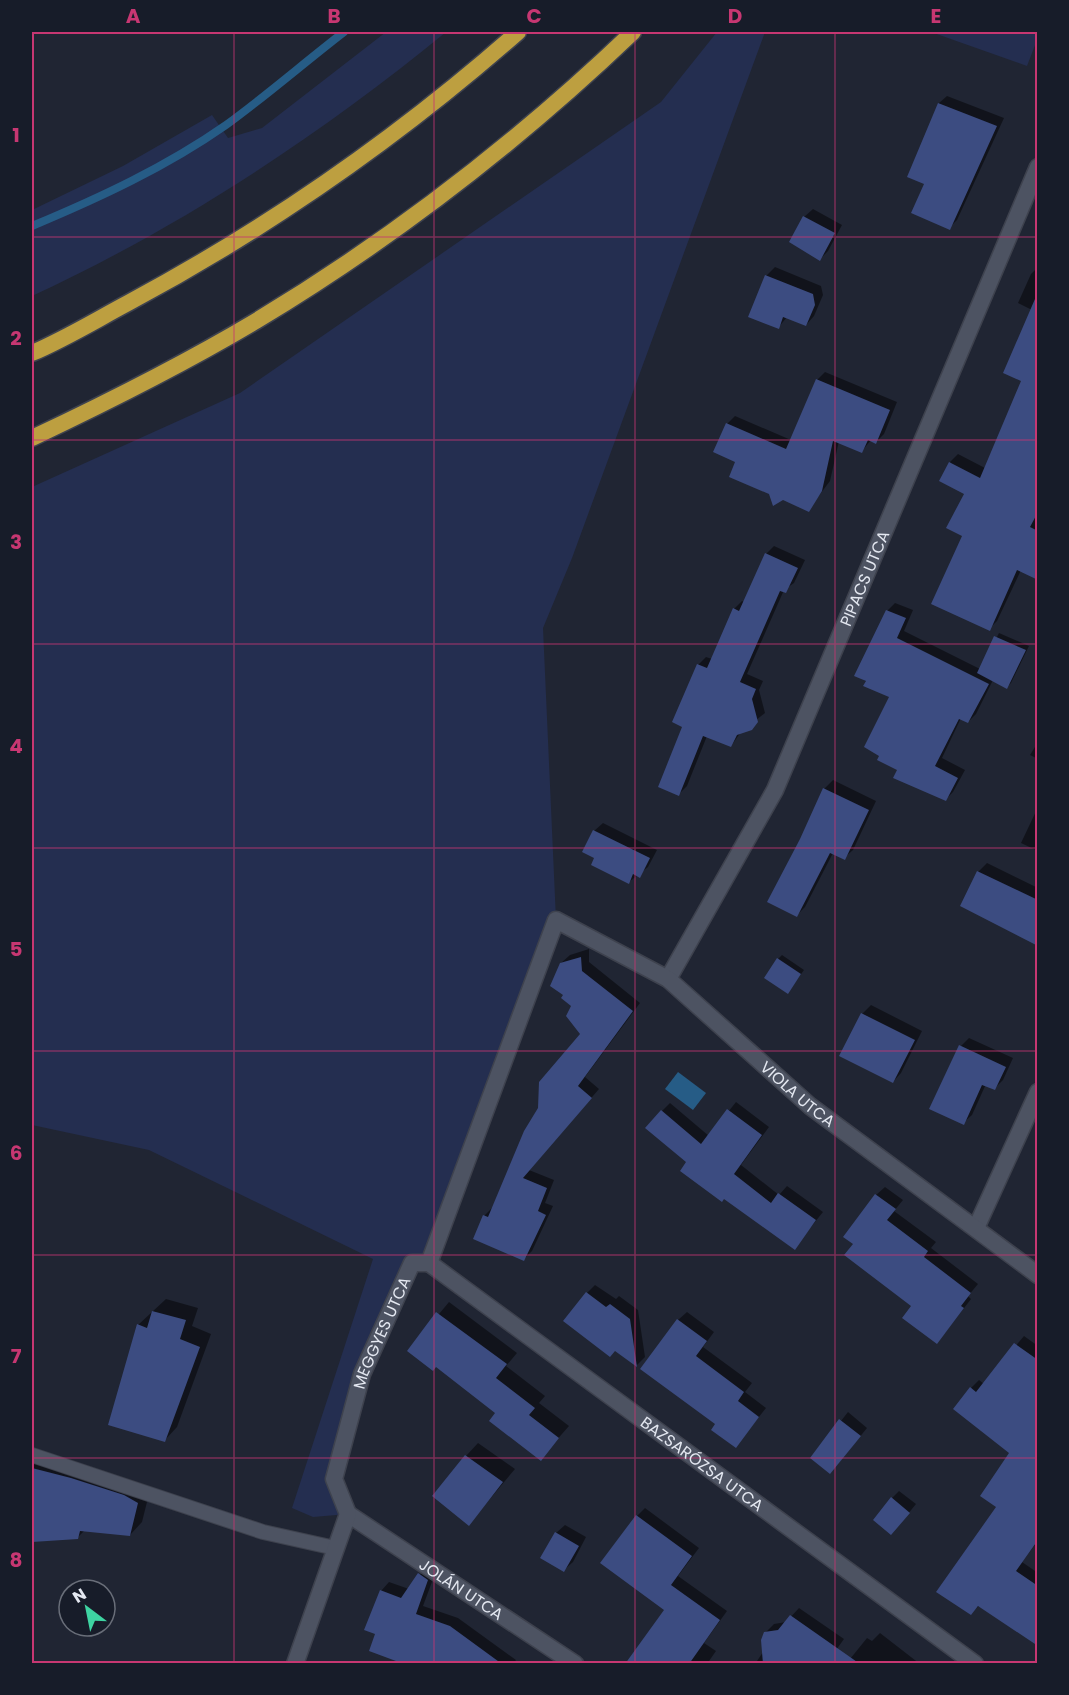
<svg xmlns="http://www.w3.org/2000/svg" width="1069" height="1695" font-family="Poppins,sans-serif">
	<rect width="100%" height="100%" fill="#202533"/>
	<path fill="#242e50" d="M386,32H446C319,136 181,227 32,296V210L123,166L212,115L228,138L262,128Z
		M717,32H765L572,558L543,628L556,920L429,1263H411L362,1374L334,1479L348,1514L313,1517L292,1508L373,1259L149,1150L32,1125V487L240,393L661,102Z
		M931,32H1037V40L1027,66Z"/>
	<path fill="#265c86" d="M678,1072L706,1093L693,1110L665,1089Z"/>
	<path fill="#0007" d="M947,96L1004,118L957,220L949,228L926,183L909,177L939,103Z
		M813,209L842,225L828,251L820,259L804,217Z
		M775,267L821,286L823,295L814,316L806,325L787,317L778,328L766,276Z
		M1038,267V375L1032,310L1018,303L1031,274Z
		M825,372L897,402L884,434L876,442L871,440L862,451L839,441L830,481L808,510L770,493L738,461L727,424L735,416L791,440L817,380Z
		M1038,417V571L1021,570L997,621L989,629L964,535L966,493L950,462L958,454L985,468Z
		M774,546L805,560L794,583L784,590L747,674L763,681L759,690L765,713L741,732L731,746L707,736L687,786L679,794L684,726L698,665L706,657L712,659L734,609L742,601L744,602L766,554Z
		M895,603L913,610L904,631L980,669L999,633L1029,646L1011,683L1007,687L993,680L976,714L968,722L961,718L942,758L965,770L953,792L946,799L899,770L891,697L856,675L888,610Z
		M1038,742V759L1030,755Z
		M833,780L876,801L853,850L844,858L833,853L805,907L797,915L824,789Z
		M1038,807V851L1021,843Z
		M603,823L657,850L648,867L629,882L596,857L594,831Z
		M987,863L1038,888V944L978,872Z
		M589,949V962L640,1003L585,1077L599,1089L529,1170L554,1180L545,1203L553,1206L532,1251L524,1259L475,1238L485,1215L493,1207L581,1034L572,1006L565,995L561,963L570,955Z
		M782,955L804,970L791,988L778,959Z
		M871,1005L922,1031L901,1073L893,1082L841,1055L862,1014Z
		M969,1038L1013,1058L1003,1080L995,1088L986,1084L972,1115L963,1123L961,1046Z
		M736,1102L769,1127L741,1165L779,1195L787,1186L823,1212L794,1248L688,1162L662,1111L670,1103L709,1136Z
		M885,1187L903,1200L894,1211L936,1242L931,1248L978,1284L968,1296L971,1299L945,1333L913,1306L855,1243L876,1195Z
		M595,1285L616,1299L619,1296L638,1310L645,1357L637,1365L616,1350L587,1293Z
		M166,1299L198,1308L192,1326L211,1334L177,1427L165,1440L138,1325Z
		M449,1302L517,1353L506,1366L545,1396L539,1403L569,1426L540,1459L498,1412L436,1366L409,1350Z
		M687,1312L714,1332L703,1347L752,1383L745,1392L766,1408L736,1446L717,1424L678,1320Z
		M1024,1336L1038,1346V1541L1022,1562L1038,1573V1637L980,1605L971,1613L1011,1452L971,1388L979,1380L984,1384Z
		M848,1412L867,1428L837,1465L812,1458Z
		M478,1443L515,1469L469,1524L466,1456Z
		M41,1455L85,1465L137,1483L150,1490L142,1522L130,1535L85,1530L78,1537L32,1538V1465Z
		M899,1491L916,1504L899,1525L892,1498Z
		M645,1508L699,1548L678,1576L727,1611L704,1643L716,1651L707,1664H648L666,1610L637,1516Z
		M565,1525L586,1537L573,1562L564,1570L556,1533Z
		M427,1566L436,1571L423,1606L458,1618L516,1660L513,1664H409L377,1633L381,1591L389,1582L409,1589Z
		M799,1608L844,1639L826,1664H755L763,1652L765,1633L774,1624L786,1622Z
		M880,1633L920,1664H846L867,1638L872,1641Z"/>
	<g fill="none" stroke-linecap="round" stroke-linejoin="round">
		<path stroke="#265c86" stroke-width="8" d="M32,226C99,198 166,167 226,125C266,96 305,62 344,32"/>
	</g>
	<path fill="#3c4c81" d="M938,103L997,126L950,230L911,213L924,184L907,177Z
		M803,216L835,233L820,261L789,242Z
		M765,275L813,294L815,305L806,326L783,317L779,329L748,317Z
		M1038,292V512L1030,527L1038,531V580L1017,570L990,631L931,604L962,536L946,528L964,494L939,481L949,462L980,478L1021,381L1003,373Z
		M816,379L890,410L876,444L868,440L862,453L833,441L822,491L809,512L783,500L773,506L769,494L729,477L735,462L713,452L726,423L786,449Z
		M765,553L798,568L786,593L780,591L740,682L756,689L752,699L758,722L752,730L737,735L731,747L703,736L679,796L658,787L682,727L672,722L697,664L707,668L733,608L739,611Z
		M886,610L906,618L897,638L989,684L968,723L959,719L935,766L958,778L946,801L893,778L897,770L877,760L879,756L864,747L889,697L863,686L866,681L854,676Z
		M994,636L1026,650L1007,689L977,673Z
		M823,788L869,810L845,860L830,853L797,917L767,902L800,839Z
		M593,830L650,858L640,878L633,874L629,884L591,865L594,858L582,852Z
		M977,871L1038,900V946L960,906Z
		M581,957L582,971L633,1011L578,1086L592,1098L523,1178L547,1188L538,1211L546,1215L524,1261L473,1239L483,1215L488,1217L524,1131L538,1108L539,1082L580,1034L566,1016L571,1006L561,998L563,995L550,986L560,963Z
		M777,958L801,974L788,994L764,978Z
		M861,1013L915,1040L893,1083L839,1056Z
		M959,1045L1006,1067L995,1090L982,1085L964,1125L929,1109Z
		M727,1109L762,1135L734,1174L771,1203L778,1193L816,1220L795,1250L724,1199L722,1202L680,1171L686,1162L645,1128L661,1110L701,1144Z
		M875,1194L896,1209L887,1220L928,1251L924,1257L971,1293L961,1306L964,1308L937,1344L902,1318L911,1306L844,1255L853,1244L843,1237Z
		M586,1292L606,1307L610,1304L630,1319L637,1367L615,1351L610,1357L563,1321Z
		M152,1311L186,1320L180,1339L200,1347L165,1442L108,1425L137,1324L147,1328Z
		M436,1312L507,1364L496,1378L535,1408L529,1415L559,1438L541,1461L489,1421L495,1413L436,1367L433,1371L407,1351Z
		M677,1319L707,1341L696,1356L744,1392L738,1401L759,1417L736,1448L711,1430L715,1424L640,1369Z
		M1014,1343L1038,1360V1540L1016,1571L1038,1586V1646L978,1606L971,1615L936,1592L996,1507L980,1496L1009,1453L953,1409L970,1387L976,1392Z
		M839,1419L861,1436L830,1474L810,1458Z
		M465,1455L503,1482L469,1526L432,1496Z
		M32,1468L71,1478L124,1495L138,1503L130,1536L80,1531L78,1539L32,1542Z
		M891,1497L910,1513L891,1535L873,1520Z
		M636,1515L692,1556L671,1585L720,1620L689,1664H625L664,1610L600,1563Z
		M555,1532L579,1546L564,1572L540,1558Z
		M418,1573L428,1580L416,1614L450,1626L502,1664H404L369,1651L375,1634L364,1630L380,1590L401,1598Z
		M790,1615L860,1664H763L761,1640L764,1632L778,1630Z"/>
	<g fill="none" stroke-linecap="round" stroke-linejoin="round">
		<defs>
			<path id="service" d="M32,1455L263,1532L335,1548"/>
			<g id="minor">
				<path id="s1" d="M668,979L775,790L1038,167"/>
				<path d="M976,1228L1038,1092"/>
				<path id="s2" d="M429,1263L975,1664"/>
				<path id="s3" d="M348,1514L575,1664"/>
				<path id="s4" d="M295,1664L348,1514L334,1479L362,1374L412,1263H429L556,920L668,979L810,1106L1038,1275"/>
			</g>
			<path id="trunk" d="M32,353C65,339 96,320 128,303C268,228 400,136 518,32
				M32,438C108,402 184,364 256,321C392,239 519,141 633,32"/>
		</defs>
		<use href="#service" stroke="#3e424e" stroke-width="16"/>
		<use href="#minor" stroke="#3e424e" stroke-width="19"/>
		<use href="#trunk" stroke="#3e424e" stroke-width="19"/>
		<use href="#service" stroke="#4d5362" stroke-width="14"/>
		<use href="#minor" stroke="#4d5362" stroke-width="16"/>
		<use href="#trunk" stroke="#bd9f40" stroke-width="16"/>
	</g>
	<path fill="none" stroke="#c73772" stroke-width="1.5" stroke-opacity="0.55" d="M234,32V1664M434,32V1664M635,32V1664M835,32V1664M32,237H1038M32,440H1038M32,644H1038M32,848H1038M32,1051H1038M32,1255H1038M32,1458H1038"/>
	<g text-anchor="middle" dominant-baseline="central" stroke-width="4.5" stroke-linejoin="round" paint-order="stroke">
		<g font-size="16" fill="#e4e8f1" stroke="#171c29">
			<text stroke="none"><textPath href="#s1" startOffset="447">PIPACS UTCA</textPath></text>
			<text stroke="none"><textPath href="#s4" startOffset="1110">VIOLA UTCA</textPath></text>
			<text stroke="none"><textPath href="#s4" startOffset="351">MEGGYES UTCA</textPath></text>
			<text stroke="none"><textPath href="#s2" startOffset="339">BAZSARÓZSA UTCA</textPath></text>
			<text stroke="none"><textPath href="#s3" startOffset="136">JOLÁN UTCA</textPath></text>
		</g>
	</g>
	<rect width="1069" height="1695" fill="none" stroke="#171c29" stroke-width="66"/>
	<g transform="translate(87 1608) rotate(328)"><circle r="28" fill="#171c29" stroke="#696e79" stroke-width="1.5"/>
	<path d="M0-4.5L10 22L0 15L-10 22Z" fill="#3ed4a2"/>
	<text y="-9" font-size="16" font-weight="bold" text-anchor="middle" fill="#e4e8f1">N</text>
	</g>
	<rect x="33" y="33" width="1003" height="1629" fill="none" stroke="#c73772" stroke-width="2"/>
	<g font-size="20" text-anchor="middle" font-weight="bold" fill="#c73772">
		<text x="133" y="23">A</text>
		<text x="334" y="23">B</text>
		<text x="534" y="23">C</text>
		<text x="735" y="23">D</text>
		<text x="936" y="23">E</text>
		<text x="16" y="142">1</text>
		<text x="16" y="345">2</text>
		<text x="16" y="549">3</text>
		<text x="16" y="753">4</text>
		<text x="16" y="956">5</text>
		<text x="16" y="1160">6</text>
		<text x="16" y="1363">7</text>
		<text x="16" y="1567">8</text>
	</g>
</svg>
